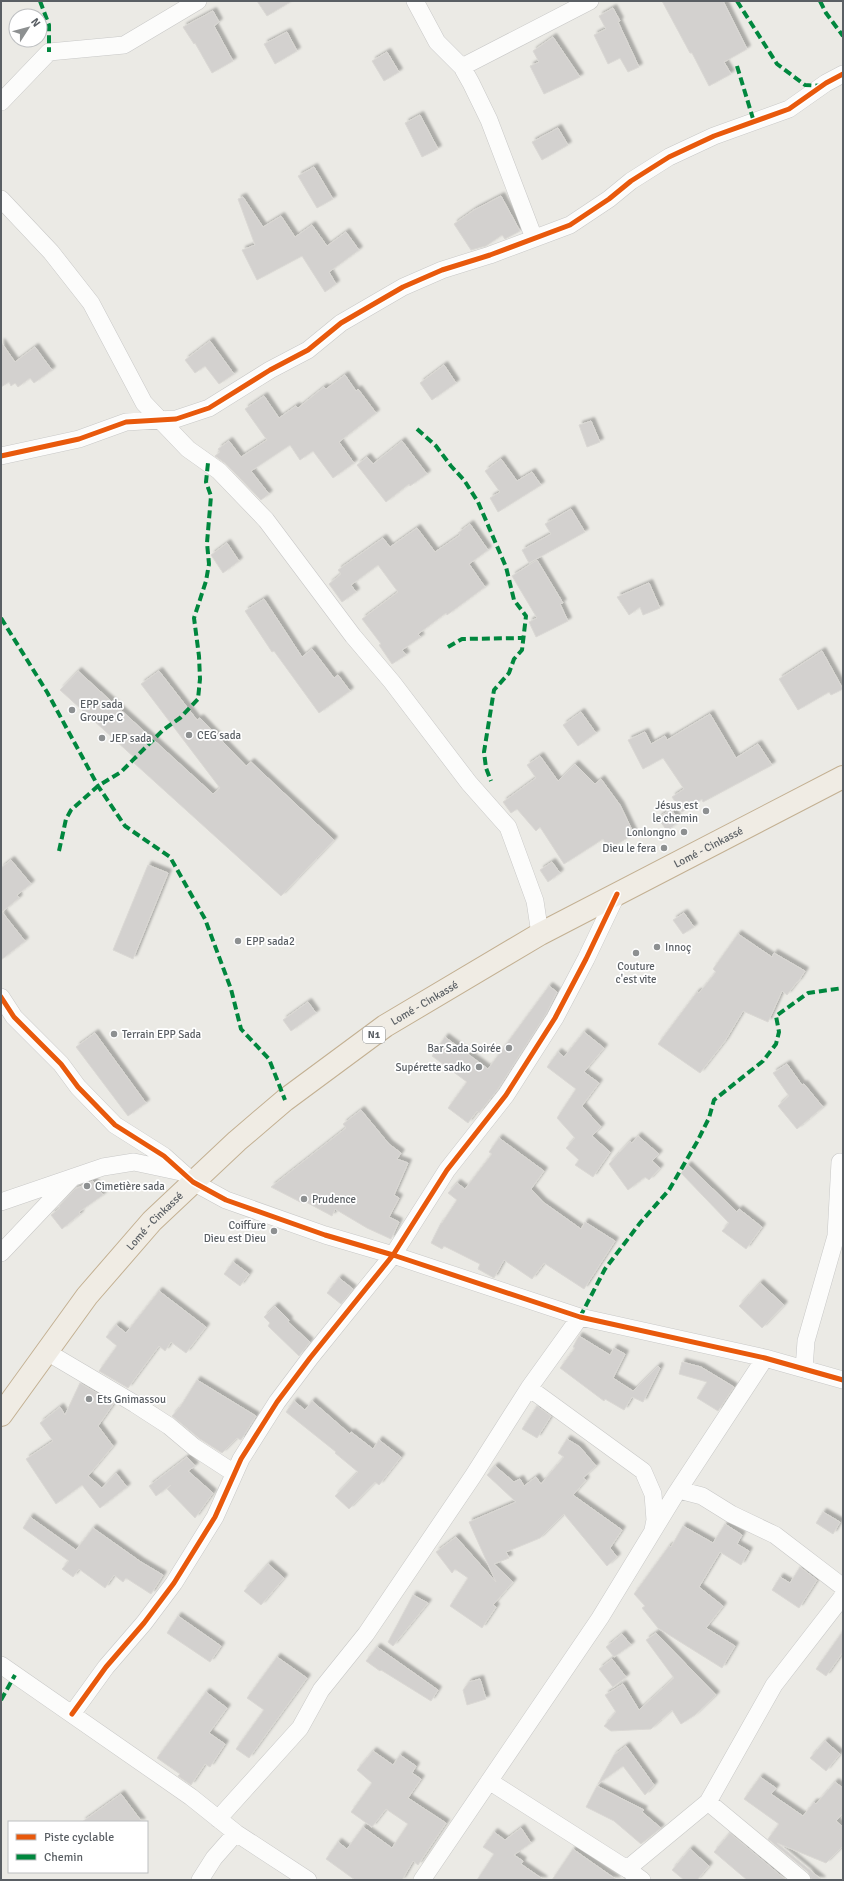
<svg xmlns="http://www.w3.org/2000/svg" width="844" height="1881" font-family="Signika,sans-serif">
	<defs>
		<filter id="shadow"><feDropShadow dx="3.5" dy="-3.5" stdDeviation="1" flood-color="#0004"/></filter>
	</defs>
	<rect width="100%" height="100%" fill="#ebeae5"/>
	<path fill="#d3d1cf" stroke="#dad8d4" filter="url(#shadow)" d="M257,1H292L267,16Z
		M662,1H723L747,49L724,62L731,74L709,86L692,53H690Z
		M613,8L620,21L618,22L639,67L628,72L620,58L608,64L594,35L606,29L599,16Z
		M213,11L219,22L214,26L233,61L212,73L195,43L194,44L183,27Z
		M287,32L297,51L275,64L264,44Z
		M553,37L580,77L544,94L530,66L539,62L533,51Z
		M387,52L399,72L384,81L372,61Z
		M420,115L438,149L422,157L405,123Z
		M558,128L568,145L542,160L532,142Z
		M314,167L333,199L317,208L298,176Z
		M501,196L520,231L505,239L502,235L486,246L471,250L454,224L474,210Z
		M243,197L263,227L281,216L295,237L312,225L327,246L346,232L359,250L329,272L336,284L325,292L302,256L257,280L242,250L255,245L238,199Z
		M210,341L234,374L219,384L205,366L195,373L185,360Z
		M1,342L15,362L35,347L52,370L34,383L30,378L18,387L15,383L11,386L9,382L1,387Z
		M444,365L456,383L432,400L420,383Z
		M345,375L356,391L358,389L376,413L339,442L354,463L333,478L313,451L300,460L290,445L251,471L269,494L261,500L226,464L215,456L220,452L218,449L229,441L241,457L267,440L245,409L264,396L279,418L296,406L298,408L324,387L326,389Z
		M591,421L600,442L587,447L579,425Z
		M402,441L427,474L410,486L409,484L386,502L357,465L367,457L373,464Z
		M501,459L517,481L532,472L541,485L498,512L490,498L500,492L485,471Z
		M571,509L585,532L529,563L522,550L551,534L545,524Z
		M470,524L488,550L469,564L485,587L447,615L446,613L418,634L421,637L402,650L406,655L392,664L379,645L381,644L362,619L398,592L378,565L351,585L356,592L342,602L329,584L341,574L338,570L383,538L390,547L417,528L435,552L460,535L458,533Z
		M227,543L239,561L223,573L211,555Z
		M537,560L563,603L560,604L568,621L536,637L529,622L537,618L512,576Z
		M649,583L660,608L643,615L640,607L629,615L617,597Z
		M264,599L302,657L312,649L334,678L338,675L350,691L319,713L274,651L272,652L245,611Z
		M822,651L843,689L831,695L829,692L798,710L779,679Z
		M78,671L213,794L220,788L141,684L159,671L197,720L200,718L246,766L251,762L334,840L281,896L134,763L137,760L60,690Z
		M581,712L596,733L578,746L563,725Z
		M710,714L736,758L758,744L772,765L703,802L702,799L682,812L672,797L684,789L663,758L643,769L628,740L645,732L651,744L665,736L667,740Z
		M540,756L558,781L575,764L595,784L601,779L620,805L634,834L609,849L603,839L564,864L540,827L536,831L517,809L511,813L503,802L536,778L527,765Z
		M671,809L679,821L667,831L658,818Z
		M11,860L31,884L17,895L19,898L2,912L25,941L1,960V868Z
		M552,862L560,873L548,882L540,870Z
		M148,865L168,873L133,959L113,950Z
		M684,913L694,927L683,934L673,920Z
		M738,934L772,957L774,953L805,971L798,982H797L787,995L782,991L768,1022L743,1011L725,1041L700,1073L658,1044L697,992L699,993L716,972L713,969Z
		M549,986L557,992L546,1014L498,1089L479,1113L477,1111L468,1123L448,1108L467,1082L432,1056L445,1037L488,1069Z
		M308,1002L316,1013L291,1031L283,1020Z
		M584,1032L604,1048L584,1072L599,1083L582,1106L601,1127L592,1136L610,1152L593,1177L575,1165L579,1160L566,1148L575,1138L557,1118L576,1089L547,1067L558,1052L564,1057Z
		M95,1033L146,1103L128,1116L76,1047Z
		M787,1064L802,1085L804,1084L823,1107L797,1129L778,1106L789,1096L773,1073Z
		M361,1110L389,1144L401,1153L397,1159L408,1163L394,1195L399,1198L389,1217L399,1222L391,1239L367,1228L335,1209L332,1216L304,1201L302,1203L271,1187L346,1128L343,1124Z
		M638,1136L659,1154L652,1161L660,1168L649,1180L645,1177L628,1190L609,1164L630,1141L632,1143Z
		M499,1138L544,1171L531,1189L543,1202L581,1229L585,1222L615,1241L584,1289L544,1263L532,1279L504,1260L494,1278L478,1269L480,1264L444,1246L442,1249L431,1243L441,1223H442L457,1200L448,1193L457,1183L465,1189L492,1154L489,1152Z
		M688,1165L737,1212L739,1209L762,1227L746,1249L722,1231L729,1223L681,1173Z
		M93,1181L103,1195L79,1212L80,1214L62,1229L51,1215L60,1208L59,1206L75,1189Z
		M233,1262L249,1274L240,1286L224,1274Z
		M339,1278L353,1289L341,1304L327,1293Z
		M760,1283L784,1305L762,1328L739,1306Z
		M159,1291L206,1327L186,1353L171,1342L165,1351L159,1346L128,1388L99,1371L117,1346L106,1337L116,1325L126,1333Z
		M275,1306L289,1320L288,1322L310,1342L299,1356L268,1326L270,1323L264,1317Z
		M579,1336L610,1355L614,1348L625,1354L613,1378L633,1391L658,1366L660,1368L643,1402L632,1397L624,1410L605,1399L604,1401L560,1368L575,1348L573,1347Z
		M682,1362L701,1367L734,1387L718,1411L697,1398L707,1382L679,1374Z
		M197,1380L256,1416L241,1440L237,1438L222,1453L200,1439L172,1416L180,1407Z
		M80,1383L114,1403L98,1426L113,1446L88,1476L102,1488L116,1473L127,1487L100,1508L82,1485L56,1504L26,1459L53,1441L40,1423L60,1407L65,1415Z
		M294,1401L305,1410L312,1401L350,1434L351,1432L373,1449L379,1440L401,1457L379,1485L375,1482L349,1509L335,1496L358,1472L335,1453L336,1452L286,1412Z
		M537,1406L551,1416L537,1438L522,1429Z
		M567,1439L580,1447L596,1466L583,1478L586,1480L573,1495L622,1530L610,1548L617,1557L607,1566L564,1514L540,1538L506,1552L509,1558L494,1564L513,1582L493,1605L496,1607L482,1628L450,1606L468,1578L455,1569L452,1573L436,1552L456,1537L496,1582L469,1522L516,1502L487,1475L495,1466L514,1482L520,1479L524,1486L536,1477L541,1484L564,1457L558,1453Z
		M187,1457L195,1466L188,1471L213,1493L195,1518L167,1489L171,1485L156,1496L149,1486Z
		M823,1512L840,1522L833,1534L816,1523Z
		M30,1517L76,1550L93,1528L141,1562L163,1575L151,1594L126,1578L123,1582L114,1575L105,1588L79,1569L73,1577L62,1569L69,1561L23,1528Z
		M725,1524L742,1535L737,1544L749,1551L741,1565L720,1552L699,1587L723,1606L706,1628L735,1646L722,1668L658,1628L642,1608L645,1606L634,1594L669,1546L671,1547L683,1526L713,1543Z
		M268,1564L284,1578L261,1605L244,1591Z
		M800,1567L817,1580L799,1608L772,1590L780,1577L790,1583Z
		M413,1595L428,1603L393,1646L388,1642Z
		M178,1616L221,1646L210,1662L167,1633Z
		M843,1631V1652L826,1676L816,1669Z
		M656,1633L716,1695L695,1715L681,1724L672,1710L651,1729L611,1731L604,1726L616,1712L605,1695L623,1684L639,1710L674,1678L646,1640Z
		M622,1634L631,1645L614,1657L606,1647Z
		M377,1647L438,1690L431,1701L381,1670L380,1671L366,1661Z
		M277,1657L307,1678L249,1758L236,1749L264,1710L247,1698Z
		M612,1659L626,1677L613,1687L599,1669Z
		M480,1679L486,1699L467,1705L463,1690L469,1682Z
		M206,1692L227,1708L209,1733L225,1744L210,1767L205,1764L191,1785L178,1776L180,1774L157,1758Z
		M825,1741L840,1754L826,1771L810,1758Z
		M626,1746L654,1785L645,1795L623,1766L598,1784L614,1755Z
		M373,1751L393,1765L400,1755L416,1766L412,1773L421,1779L408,1798L446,1823L418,1865L413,1861L402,1880H355L326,1859L338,1842L347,1849L363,1827L392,1848L408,1824L386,1809L372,1827L351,1812L372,1783L357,1770Z
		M760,1777L776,1788L771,1794L803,1816L814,1802L816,1804L835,1782L843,1788V1813L836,1821L843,1827V1846L826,1863L777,1843L822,1880H812L808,1872L768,1839L779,1824L744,1799Z
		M597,1786L644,1810L642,1812L661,1828L641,1844L614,1821L586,1807Z
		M121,1794L142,1822H82Z
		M521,1828L531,1843L514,1855L523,1861L521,1864L544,1880H477L494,1854L483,1847L494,1832L505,1840Z
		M730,1833L786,1880H747L714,1852Z
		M573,1849L587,1859L617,1880H552Z
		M690,1849L709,1866L697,1880H684L672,1870Z"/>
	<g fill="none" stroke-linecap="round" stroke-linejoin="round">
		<defs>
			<path id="minor" d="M415,1L437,42L462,67L471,83L489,120L534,238
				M462,67L590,1
				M1,102L49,52L124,45L198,1
				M1,199L51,252L91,303L144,403L188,449L219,471L266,520L353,636L392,682L469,783L508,827L535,901L540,934
				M1,456L79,439L126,422L176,419L209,408L270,370L308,350L341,323L403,287L442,270L490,255L570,225L609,199L631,181L669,157L714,136L789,109L826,83L843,74
				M1,997L14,1017L61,1064L78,1087L115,1125L164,1156L193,1182L226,1200L325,1235L393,1255L580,1317L765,1358L843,1380
				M1,1202L103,1167L134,1162L181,1172
				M1,1253L72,1178
				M47,1352L135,1404L169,1426L194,1447L234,1473
				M804,1369L806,1341L836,1236L840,1162
				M529,1388L643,1471L653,1494L655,1520L653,1530
				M679,1490L702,1496L731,1514L775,1535L843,1587
				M1,1665L191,1797L236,1833L308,1880
				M72,1714L106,1667L144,1623L174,1583L215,1517L241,1459L277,1402L310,1358L393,1255L447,1170L506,1095L555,1018L586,959L617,894
				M489,1781L627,1869L642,1880
				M708,1802L802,1880
				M218,1819L300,1728L321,1690L366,1634L473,1476L529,1388L580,1317
				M627,1869L708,1802L774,1685L843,1596
				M200,1880L214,1858L236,1833
				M422,1880L600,1618L675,1495L765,1358"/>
			<g id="trunk">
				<path id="s1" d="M1,1415L87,1296L152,1221L237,1141L285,1100L385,1026L540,934L843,777"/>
			</g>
		</defs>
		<use href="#minor" stroke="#c8c8c7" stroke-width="18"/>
		<use href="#trunk" stroke="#c3b092" stroke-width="24"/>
		<use href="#minor" stroke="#fcfcfb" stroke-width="17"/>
		<use href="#trunk" stroke="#f0ece4" stroke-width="22"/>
		<path stroke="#00873e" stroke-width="4" stroke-dasharray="8 4" stroke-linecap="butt" d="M40,1L49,25V52
			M737,1L777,64L805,85L822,86
			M820,1L826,13L843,36
			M737,66L754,122
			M417,429L436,446L451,466L464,480L478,502L506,567L514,600L526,616L522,650L514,659L509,673L494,690L484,752L486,768L491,781
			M1,618L47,692L98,786L125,826L170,857L205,919L231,989L241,1029L269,1059L285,1100
			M448,647L462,639L523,638
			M59,851L66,819L71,810L98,786L121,772L163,730L180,718L198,699L200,679L199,656L194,618L206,581L209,564L207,543L211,496L206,482L208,463
			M580,1317L605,1269L640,1223L669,1190L697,1142L709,1118L714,1100L763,1061L776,1044L779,1032L776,1016L808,993L843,988
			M1,1700L15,1675"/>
		<defs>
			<path id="cycleway" d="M1,456L79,439L126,422L176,419L209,408L270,370L308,350L341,323L403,287L442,270L490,255L570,225L609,199L631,181L669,157L714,136L789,109L826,83L843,74
				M1,997L14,1017L61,1064L78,1087L115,1125L164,1156L193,1182L226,1200L325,1235L393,1255L580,1317L765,1358L843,1380
				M72,1714L106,1667L144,1623L174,1583L215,1517L241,1459L277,1402L310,1358L393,1255L447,1170L506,1095L555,1018L586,959L617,894"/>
		</defs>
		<use href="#cycleway" stroke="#fff" stroke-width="8"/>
		<use href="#cycleway" stroke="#e8590c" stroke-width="5"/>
	</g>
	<g fill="#8d9091" stroke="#fff" stroke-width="1.5">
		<circle cx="72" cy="710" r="4"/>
		<circle cx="189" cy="735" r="4"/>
		<circle cx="102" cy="738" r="4"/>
		<circle cx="706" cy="811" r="4"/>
		<circle cx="684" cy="832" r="4"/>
		<circle cx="664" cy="848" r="4"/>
		<circle cx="238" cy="941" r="4"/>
		<circle cx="657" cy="947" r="4"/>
		<circle cx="636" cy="953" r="4"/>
		<circle cx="114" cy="1034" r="4"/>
		<circle cx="509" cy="1048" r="4"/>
		<circle cx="479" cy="1067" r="4"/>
		<circle cx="87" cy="1186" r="4"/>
		<circle cx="304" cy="1199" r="4"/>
		<circle cx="274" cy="1231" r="4"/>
		<circle cx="89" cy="1399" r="4"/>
	</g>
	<g text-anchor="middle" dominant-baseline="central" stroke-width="3.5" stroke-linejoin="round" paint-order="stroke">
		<rect fill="#fff" stroke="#8c8f92" stroke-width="1" x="363" y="1027" width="22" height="16" rx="3"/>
		<g font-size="10" font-weight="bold" fill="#5a5f64">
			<text x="374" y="1035">N1</text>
		</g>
		<g font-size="11" fill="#5a5f64" stroke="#fff" text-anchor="start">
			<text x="80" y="704">EPP sada<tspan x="80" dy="13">Groupe C</tspan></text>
			<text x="197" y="735">CEG sada</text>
			<text x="110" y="738">JEP sada</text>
			<text x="698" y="805" text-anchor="end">Jésus est<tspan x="698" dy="13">le chemin</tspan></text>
			<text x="676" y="832" text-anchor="end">Lonlongno</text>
			<text x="656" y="848" text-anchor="end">Dieu le fera</text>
			<text x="246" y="941">EPP sada2</text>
			<text x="665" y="947">Innoç</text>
			<text x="636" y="966" text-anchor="middle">Couture<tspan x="636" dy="13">c'est vite</tspan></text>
			<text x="122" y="1034">Terrain EPP Sada</text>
			<text x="501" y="1048" text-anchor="end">Bar Sada Soirée</text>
			<text x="471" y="1067" text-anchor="end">Supérette sadko</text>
			<text x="95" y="1186">Cimetière sada</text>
			<text x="312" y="1199">Prudence</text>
			<text x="266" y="1225" text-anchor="end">Coiffure<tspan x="266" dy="13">Dieu est Dieu</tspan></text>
			<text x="97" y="1399">Ets Gnimassou</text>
		</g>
		<g font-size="11" fill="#5a5f64" stroke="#fff">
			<text stroke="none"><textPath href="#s1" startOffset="920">Lomé - Cinkassé</textPath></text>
			<text stroke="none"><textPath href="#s1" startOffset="596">Lomé - Cinkassé</textPath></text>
			<text stroke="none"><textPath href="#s1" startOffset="248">Lomé - Cinkassé</textPath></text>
		</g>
	</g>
	<rect width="844" height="1881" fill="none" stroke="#5a5f64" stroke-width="4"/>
	<rect x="8" y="1821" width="140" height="52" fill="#ffffff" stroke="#bdbfc1"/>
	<rect x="16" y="1834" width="20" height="6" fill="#e8590c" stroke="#bdbfc1"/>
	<text x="44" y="1841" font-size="12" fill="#5a5f64">Piste cyclable</text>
	<rect x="16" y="1854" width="20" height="6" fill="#00873e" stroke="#bdbfc1"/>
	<text x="44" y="1861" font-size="12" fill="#5a5f64">Chemin</text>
	<g transform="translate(28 28) rotate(54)"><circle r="19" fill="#ffffff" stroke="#bdbfc1"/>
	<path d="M0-3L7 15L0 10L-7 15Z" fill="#8d9091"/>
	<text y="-6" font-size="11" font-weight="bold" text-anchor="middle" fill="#5a5f64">N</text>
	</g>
</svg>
